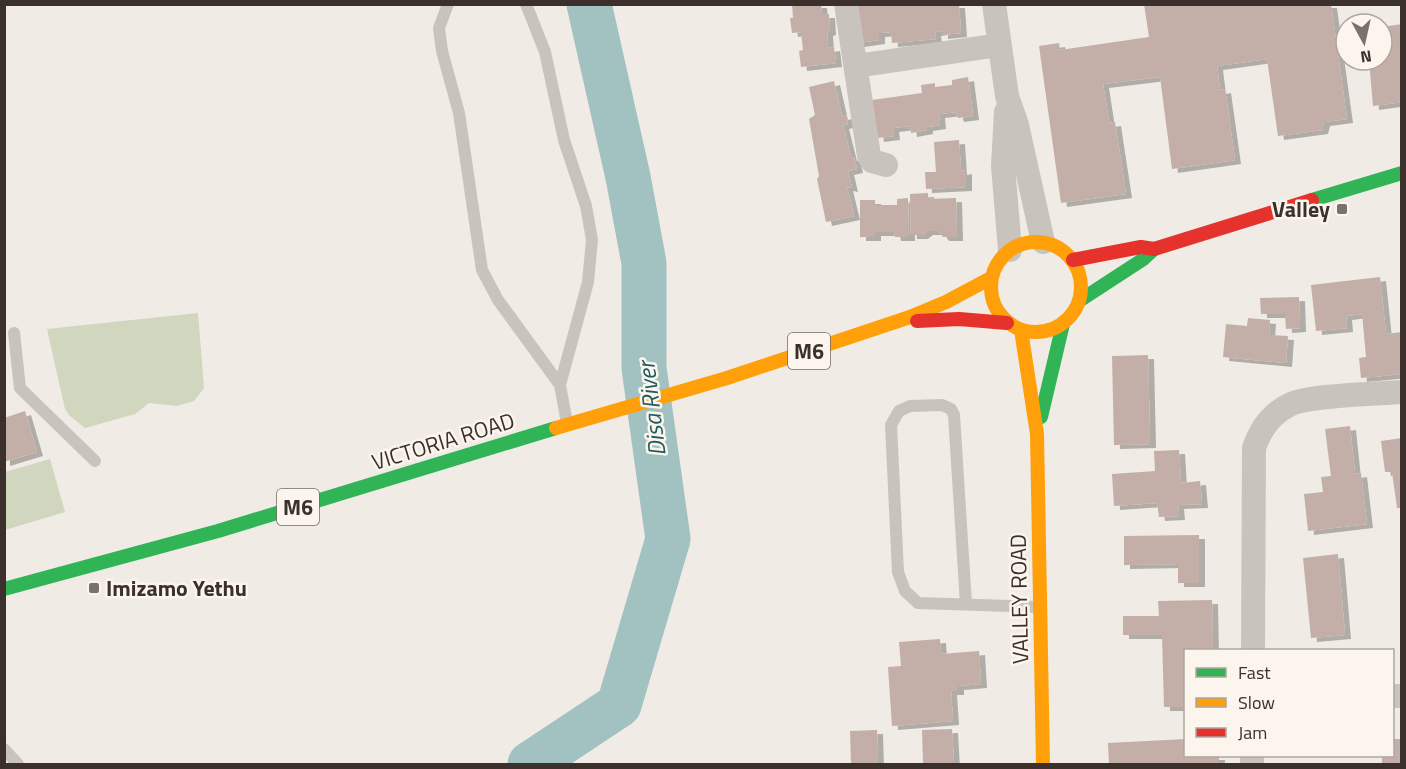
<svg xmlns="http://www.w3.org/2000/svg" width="1406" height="769" font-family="'Titillium Web',sans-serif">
	<defs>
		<filter id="shadow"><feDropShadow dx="6" dy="4" stdDeviation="0" flood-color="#0004"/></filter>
	</defs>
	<rect width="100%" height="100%" fill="#f0ebe5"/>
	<path fill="#d1d6bf" d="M198,313L204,388L194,401L177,406L149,403L135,414L85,428L69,415L65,409L47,329Z
		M50,459L65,512L5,530V472Z"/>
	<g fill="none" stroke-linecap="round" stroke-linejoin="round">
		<path stroke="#a1c2c1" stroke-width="45" d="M530,764L619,705L668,539L644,368V263L628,177L589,4"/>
	</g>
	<path fill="#c3afa7" filter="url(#shadow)" d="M792,4H821L822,14H829L830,31L827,32L828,48L834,47L836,63L801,67L799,51L803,50L801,32L792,33L790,18H793Z
		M854,4H959L961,33L942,35V31L935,32L936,39L892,43L891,32L879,33V40L858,43Z
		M1144,4H1331L1347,119L1324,122L1322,130L1278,136L1267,59L1217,66L1220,90L1225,89L1235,160L1172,169L1160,77L1103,84L1109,123L1115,122L1126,194L1061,203L1039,46L1059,43L1060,50L1149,37Z
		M1402,24V102L1373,106L1369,60H1382V27Z
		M968,77L973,116L958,118L956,112L939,114L940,125L927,127V130L911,133L910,126L893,128L894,136L878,138L872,100L922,93L921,85L935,83V87L952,85V80Z
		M834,81L842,116L846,115L848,124L843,125L851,157H854L857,169L848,171L852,188L847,187L854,216L826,222L817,179L819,176L809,119L815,115L809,87Z
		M959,140L961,171L966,170V187L926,189L925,172H936L934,142Z
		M928,193V199L956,198L957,237H943L939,231H927L922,235H911L910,194Z
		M908,198L909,237H895L894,232H875V237H860V200H875V205H897V199Z
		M1380,277L1386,334L1402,332V352H1400L1402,374L1361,378L1359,358L1366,357L1362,314L1346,316L1347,328L1316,331L1311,285Z
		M1299,297L1300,328L1286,329L1285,314H1261L1260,298Z
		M1248,318L1270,320L1269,335L1288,336L1286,363L1223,357L1226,324L1247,326Z
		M1148,355L1150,444L1114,445L1112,356Z
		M25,411L37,452L4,462V418Z
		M1350,426L1355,474L1361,473L1367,524L1308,531L1304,494L1323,492L1321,477L1331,476L1325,429Z
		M1402,438V508H1397L1392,472H1385L1381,441Z
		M1179,450L1181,483L1200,481L1202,504L1178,505L1179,516L1159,517L1157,503L1114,506L1112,474L1155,471L1154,451Z
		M1199,535V583H1178V564L1124,565V536Z
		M1338,554L1345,635L1311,638L1303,558Z
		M1212,600L1213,650H1186L1185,707H1164L1162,635H1123V616H1159L1158,601Z
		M940,639L941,654L979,651L981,684L958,686V691H951L953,721L892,726L888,667L901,666L899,642Z
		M952,729L954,764H923L922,730Z
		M877,730L878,764H851L850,731Z
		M1186,739V756H1219V764H1109L1108,743Z
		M1392,739H1402V764H1382V756H1392Z"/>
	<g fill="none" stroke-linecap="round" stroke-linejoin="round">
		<path stroke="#c9c3be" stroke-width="12" d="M448,4L439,28L442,51L459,113L482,270L498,300L560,385L567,423
			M526,4L545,52L564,140L586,206L592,240L588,282L560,385
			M14,333L20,388L95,461
			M966,604L954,415L951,409L942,405L910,406L899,411L891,425L898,572L905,591L918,603L1039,607
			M4,749L18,764"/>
		<path stroke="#c9c3be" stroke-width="24" d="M846,4L869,156L872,161L886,165
			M994,4L1007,96L1017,125L1043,242
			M856,66L999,45
			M1006,112L1003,166L1010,250
			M1253,650L1254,448C1260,430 1271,414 1289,405C1308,395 1376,394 1402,392
			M1392,696H1402
			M1252,764V756"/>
		<path stroke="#30b455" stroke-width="14" d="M1312,200L1402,173
			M1079,301L1142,260L1154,249
			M1041,417L1063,324
			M4,589L218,531L556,428"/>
		<path stroke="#ff9f0a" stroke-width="14" d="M991 287a45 45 0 1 1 90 0a45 45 0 1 1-90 0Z
			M1021,330L1037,434L1043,764
			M556,428L727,378L910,317L946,302L991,278"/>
		<path stroke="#e5322d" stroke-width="14" d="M1073,260L1141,247L1154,249L1312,200
			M917,321L959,319L1007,323"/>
	</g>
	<g fill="#7a716c" stroke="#fbf5ee" stroke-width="2">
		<rect x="1336" y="203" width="12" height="12" rx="3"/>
		<rect x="88" y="582" width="12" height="12" rx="3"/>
	</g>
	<g text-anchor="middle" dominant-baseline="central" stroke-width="5" stroke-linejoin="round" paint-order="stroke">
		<g fill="#fbf5ee" stroke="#756b66" stroke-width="1.5">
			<rect x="788" y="333" width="42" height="36" rx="4.5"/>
			<rect x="277" y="489" width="42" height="36" rx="4.5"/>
		</g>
		<g font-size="21" font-weight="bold" fill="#3b302b">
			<text x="809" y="351">M6</text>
			<text x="298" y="507">M6</text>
		</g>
		<g font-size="22" font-weight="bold" fill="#3b302b" stroke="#fbf5ee" text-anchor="end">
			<text x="1330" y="209">Valley</text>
			<text x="106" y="588" text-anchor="start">Imizamo Yethu</text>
		</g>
		<g font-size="22" fill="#3b302b" stroke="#fbf5ee">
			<text transform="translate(443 441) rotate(-17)">VICTORIA ROAD</text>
			<text transform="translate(1019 599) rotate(-91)">VALLEY ROAD</text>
		</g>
		<g font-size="24" font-style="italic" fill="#1f5a5e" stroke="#fbf5ee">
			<text transform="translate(651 409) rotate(-97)">Disa River</text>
		</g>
	</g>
	<rect width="1406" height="769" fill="none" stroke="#3b302b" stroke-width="12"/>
	<rect x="1184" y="649" width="210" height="108" fill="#fbf5ee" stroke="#aea6a0" stroke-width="1.5"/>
	<rect x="1196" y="668" width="30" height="9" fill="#30b455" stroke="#aea6a0" stroke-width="1.5"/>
	<text x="1238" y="679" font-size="18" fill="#3b302b">Fast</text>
	<rect x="1196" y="698" width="30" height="9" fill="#ff9f0a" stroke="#aea6a0" stroke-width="1.5"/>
	<text x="1238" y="709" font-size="18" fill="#3b302b">Slow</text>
	<rect x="1196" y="728" width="30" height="9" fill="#e5322d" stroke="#aea6a0" stroke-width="1.5"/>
	<text x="1238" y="739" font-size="18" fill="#3b302b">Jam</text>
	<g transform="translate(1364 42) rotate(172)"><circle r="28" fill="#fbf5ee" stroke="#aea6a0" stroke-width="1.5"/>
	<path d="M0-4.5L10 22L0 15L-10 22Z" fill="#7a716c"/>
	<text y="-9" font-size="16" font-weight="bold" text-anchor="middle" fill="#3b302b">N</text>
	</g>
</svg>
